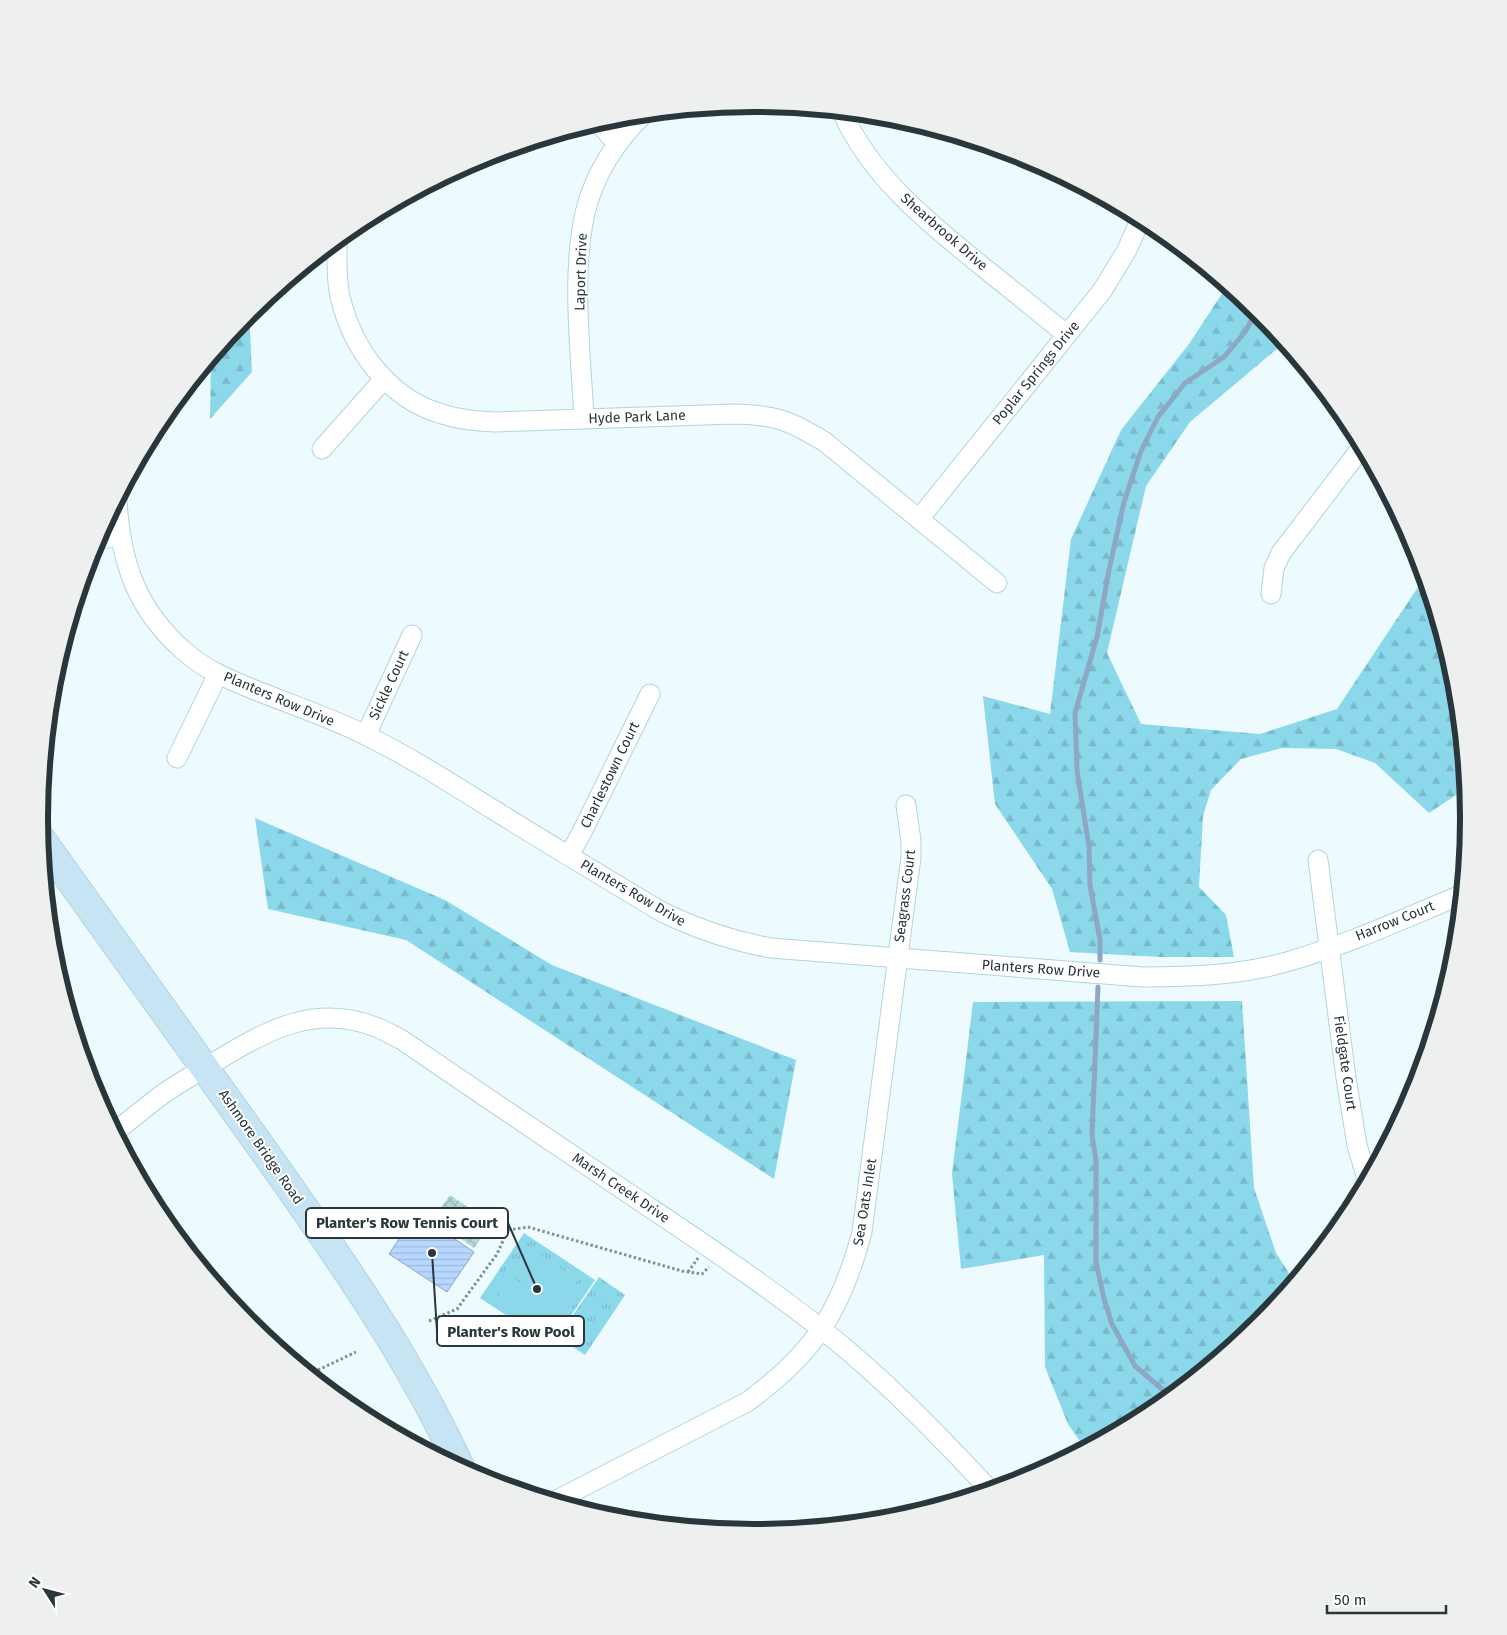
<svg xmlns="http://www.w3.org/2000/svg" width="1507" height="1635" font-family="'Fira Sans',sans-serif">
	<defs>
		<pattern id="forest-firs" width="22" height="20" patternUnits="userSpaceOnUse" patternTransform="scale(1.25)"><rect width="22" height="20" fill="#8cd8eb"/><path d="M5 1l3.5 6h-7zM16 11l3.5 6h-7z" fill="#79baca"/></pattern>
		<pattern id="park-tufts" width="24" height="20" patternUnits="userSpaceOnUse" patternTransform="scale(1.25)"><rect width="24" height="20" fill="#8cd8eb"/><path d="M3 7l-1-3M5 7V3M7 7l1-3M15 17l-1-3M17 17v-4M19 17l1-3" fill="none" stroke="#79baca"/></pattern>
		<pattern id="water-rules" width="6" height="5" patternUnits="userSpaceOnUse" patternTransform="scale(1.25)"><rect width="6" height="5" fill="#b8d7ff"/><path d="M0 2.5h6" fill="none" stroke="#9eb9db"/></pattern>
		<pattern id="building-cross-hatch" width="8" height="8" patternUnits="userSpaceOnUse" patternTransform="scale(1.25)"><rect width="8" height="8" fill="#b3d8d8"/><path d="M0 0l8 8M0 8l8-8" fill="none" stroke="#9ababa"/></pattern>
	</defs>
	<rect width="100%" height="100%" fill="#edfbff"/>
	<path fill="url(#forest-firs)" d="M1227,286L1259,312L1284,343L1190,422L1146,486L1107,653L1141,724L1260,734L1337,709L1424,578L1455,678L1465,789L1429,813L1375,763L1336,749L1282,748L1241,759L1211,790L1203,816L1199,887L1226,915L1234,957H1160L1070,952L1052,889L995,804L983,696L1050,714L1071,539L1121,430L1189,344Z
		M249,311L252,372L210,419L211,357Z
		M255,818L445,900L552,965L796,1060L774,1179L406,940L268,909Z
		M1242,1001L1254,1188L1276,1253L1294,1281L1259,1323L1150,1412L1084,1447L1068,1424L1045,1367L1044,1255L961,1269L952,1174L973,1002Z"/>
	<path fill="url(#park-tufts)" d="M524,1233L595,1280L551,1345L480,1298Z
		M599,1277L625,1295L585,1355L558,1337Z"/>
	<path fill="#8cd8eb" d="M530,1248L578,1280L563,1302L515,1270Z
		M511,1277L558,1309L543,1331L496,1299Z"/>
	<path fill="url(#water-rules)" stroke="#8da7c4" d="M416,1213L474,1252L447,1292L389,1254Z"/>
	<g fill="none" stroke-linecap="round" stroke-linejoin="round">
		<path stroke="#8da7c4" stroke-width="5" d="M1100,960V940L1090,885L1089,847L1077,770L1075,713L1097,637L1109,570L1124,502L1141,451L1158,417L1185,383L1224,357L1245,332L1257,310
			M1098,987L1092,1135L1096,1161V1262L1104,1299L1112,1324L1135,1366L1162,1389L1172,1394"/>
	</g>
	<path fill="url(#building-cross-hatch)" d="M450,1195L491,1223L474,1248L433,1219Z"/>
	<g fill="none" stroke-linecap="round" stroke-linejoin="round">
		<defs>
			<path id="minor" d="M842,112C871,176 924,219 978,263C1008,287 1038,311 1067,335
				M598,122L617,144
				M337,239C337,258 336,278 340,296C352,349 389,399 442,414C460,420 477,421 495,422L734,414C776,415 789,420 825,442L997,583
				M584,419C581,355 571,275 585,213C594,175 616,140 645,113
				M322,449L384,379
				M117,499C120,560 136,609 183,650C203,669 230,680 255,690C292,705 332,718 367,736C412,758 455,786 497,812C552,846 607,879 662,912C697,929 732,941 771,948L1143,977C1192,977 1243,975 1290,961C1349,944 1405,918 1461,895
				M919,519L1102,291L1127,250L1141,218
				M95,540L120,536
				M1271,594L1274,568L1281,553L1362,447
				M366,735L412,635
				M177,758L218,674
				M569,856L583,830L650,694
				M1318,860L1346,1078L1357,1145L1367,1179
				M115,1132C131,1119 147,1106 163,1094C180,1082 200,1071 218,1060C269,1029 317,1003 378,1028C386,1031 394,1036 402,1040C481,1094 561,1148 640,1201C710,1248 781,1295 846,1349C897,1392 944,1441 989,1489
				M555,1501L747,1402C813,1354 841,1312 862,1232L911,857V841L906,805"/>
			<path id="secondary" d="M41,839C115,943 190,1047 264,1151C336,1253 408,1354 460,1467"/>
		</defs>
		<use href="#minor" stroke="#b0d4dd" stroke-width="21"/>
		<use href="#secondary" stroke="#b0d4dd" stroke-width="30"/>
		<path stroke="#829094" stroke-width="3" stroke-dasharray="2.5 2.5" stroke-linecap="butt" d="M688,1272L698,1258
			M429,1321L457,1309L497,1254L508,1230L528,1227L682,1271L702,1274L709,1267
			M290,1357L318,1370
			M317,1380L318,1370L356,1352"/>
		<use href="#minor" stroke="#fff" stroke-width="19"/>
		<use href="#secondary" stroke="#c6e4f4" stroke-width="28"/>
	</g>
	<g text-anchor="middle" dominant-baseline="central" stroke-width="4" stroke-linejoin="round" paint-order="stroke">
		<g font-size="14" fill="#29373b" stroke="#fff">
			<text transform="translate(944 232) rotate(41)">Shearbrook Drive</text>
			<text transform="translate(581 272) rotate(-88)">Laport Drive</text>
			<text transform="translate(1036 373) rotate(-51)">Poplar Springs Drive</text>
			<text transform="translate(637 417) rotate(-2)">Hyde Park Lane</text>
			<text transform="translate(389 685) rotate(-65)">Sickle Court</text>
			<text transform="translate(279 699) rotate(23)">Planters Row Drive</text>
			<text transform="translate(610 775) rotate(-64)">Charlestown Court</text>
			<text transform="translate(633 893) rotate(30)">Planters Row Drive</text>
			<text transform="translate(905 896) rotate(-83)">Seagrass Court</text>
			<text transform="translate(1395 921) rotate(-22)">Harrow Court</text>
			<text transform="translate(1041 969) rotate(4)">Planters Row Drive</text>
			<text transform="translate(1345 1063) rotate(82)">Fieldgate Court</text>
			<text transform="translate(261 1147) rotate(55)">Ashmore Bridge Road</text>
			<text transform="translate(621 1188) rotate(34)">Marsh Creek Drive</text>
			<text transform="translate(865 1202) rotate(-81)">Sea Oats Inlet</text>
		</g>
	</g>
	<path d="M0 0H1507V1635H0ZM48 818a706 706 0 1 1 1412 0a706 706 0 1 1-1412 0Z" fill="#eeefef" fill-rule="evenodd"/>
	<path fill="none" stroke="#29373b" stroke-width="6" d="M48 818a706 706 0 1 1 1412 0a706 706 0 1 1-1412 0Z"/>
	<path fill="none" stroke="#29373b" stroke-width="2" d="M537 1289L508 1223M432 1253L437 1331"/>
	<g fill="#29373b" stroke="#fff" stroke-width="2">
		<circle cx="537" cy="1289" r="5"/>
		<circle cx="432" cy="1253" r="5"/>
	</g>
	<g fill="#fff" stroke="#29373b" stroke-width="2">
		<rect x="306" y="1208" width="202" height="30" rx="5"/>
		<rect x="437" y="1316" width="147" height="30" rx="5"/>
	</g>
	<g font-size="15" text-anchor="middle" font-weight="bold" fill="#29373b">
		<text x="407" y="1228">Planter's Row Tennis Court</text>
		<text x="511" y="1337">Planter's Row Pool</text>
	</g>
	<g transform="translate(45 1590) rotate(306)" stroke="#ffffff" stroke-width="4" paint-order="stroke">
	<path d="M0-4L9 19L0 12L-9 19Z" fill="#29373b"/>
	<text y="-8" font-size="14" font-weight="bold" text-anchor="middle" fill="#29373b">N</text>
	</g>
	<path d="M1327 1605v8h119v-8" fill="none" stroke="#29373b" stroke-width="2.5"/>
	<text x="1334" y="1605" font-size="15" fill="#29373b" stroke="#ffffff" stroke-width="4" paint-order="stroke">50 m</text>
</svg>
